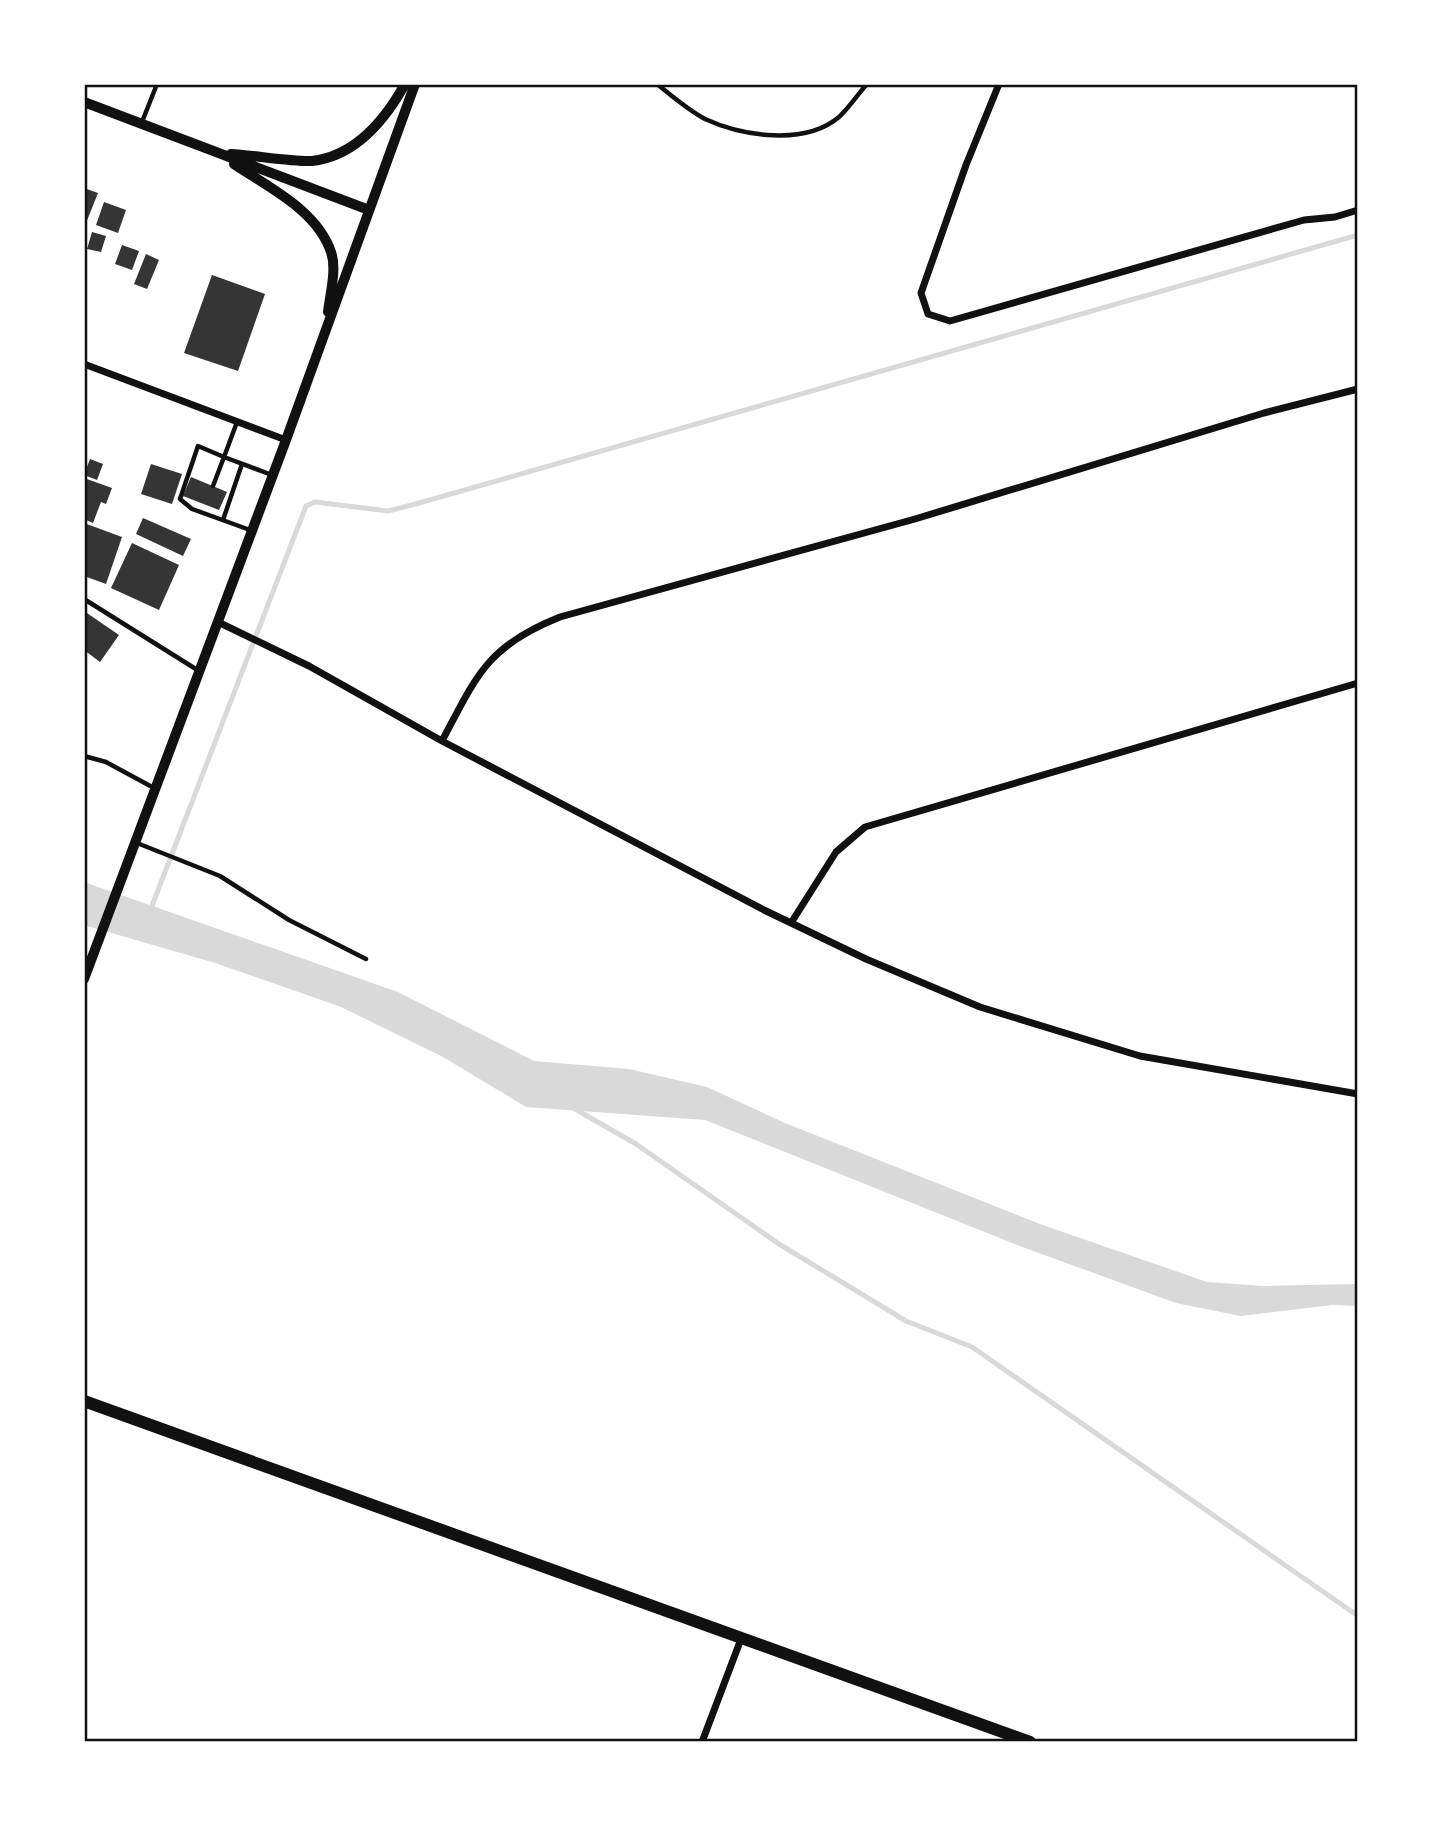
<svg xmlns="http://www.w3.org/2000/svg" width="1442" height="1826" font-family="Jost,sans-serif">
	<rect width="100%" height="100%" fill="#fff"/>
	<path fill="#d9d9d9" d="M84,882L398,992L534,1061L629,1069L707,1087L785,1123L1040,1224L1207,1282L1263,1286L1358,1284V1306L1332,1305L1241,1316L1176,1303L1025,1248L705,1120L526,1107L443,1057L341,1007L215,963L84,925Z"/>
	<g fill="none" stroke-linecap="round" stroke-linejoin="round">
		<path stroke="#d9d9d9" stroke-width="5" d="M150,911L306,506L315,502L388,511L412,505L1358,235
			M575,1109L636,1144L779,1244L906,1321L972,1347L1358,1616"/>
	</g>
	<path fill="#353535" d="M84,188L98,193L86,223L84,222Z
		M104,202L126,210L118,233L96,225Z
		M92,232L106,236L101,252L87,249Z
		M122,245L139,251L132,270L115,264Z
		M146,254L159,260L147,289L134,284Z
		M212,275L265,294L238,371L184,353Z
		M90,459L103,464L97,480L84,475Z
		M151,464L182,474L172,504L141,494Z
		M191,477L227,492L219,510L183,496Z
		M84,478L112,488L106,504L101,502L93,523L84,519Z
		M143,518L191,539L183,556L136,534Z
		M84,523L122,537L106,584L84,576Z
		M132,543L179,565L159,610L111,588Z
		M84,611L119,635L100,662L84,650Z"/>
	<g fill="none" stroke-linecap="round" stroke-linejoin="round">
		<path stroke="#111" stroke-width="4.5" d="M657,84C672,96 688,110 705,119C742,136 805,146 839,117C849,108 858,94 867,84
			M142,122L157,84
			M237,422L224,457L198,446L180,499L192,509L250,530
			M213,486L224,457L272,475
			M223,520L242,464
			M84,599L199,671
			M84,756L106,762L154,788
			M137,843L220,876L289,920L366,959"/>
		<path stroke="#111" stroke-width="7" d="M999,84L966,165L921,293L928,314L950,321L1304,220L1335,217L1358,210
			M84,364L286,440
			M218,622L309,666L442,741L764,910L866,959L980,1007L1140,1056L1358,1094
			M442,741C477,675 487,646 560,617L915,519L1264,413L1358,389
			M791,923L836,852L865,827L1358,683
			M702,1742L741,1639"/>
		<path stroke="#111" stroke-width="10" d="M84,102L369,210
			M231,154C252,155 293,162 312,161C356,156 385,120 405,84
			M234,164C268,187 317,210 331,252C337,269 330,294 328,312
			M84,979L286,440L415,84"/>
		<path stroke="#111" stroke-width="12" d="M84,1401L1030,1742"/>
	</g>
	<rect width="1442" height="1826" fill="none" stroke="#ffffff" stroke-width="172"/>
	<rect x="86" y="86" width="1270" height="1654" fill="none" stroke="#111" stroke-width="2.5"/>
</svg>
